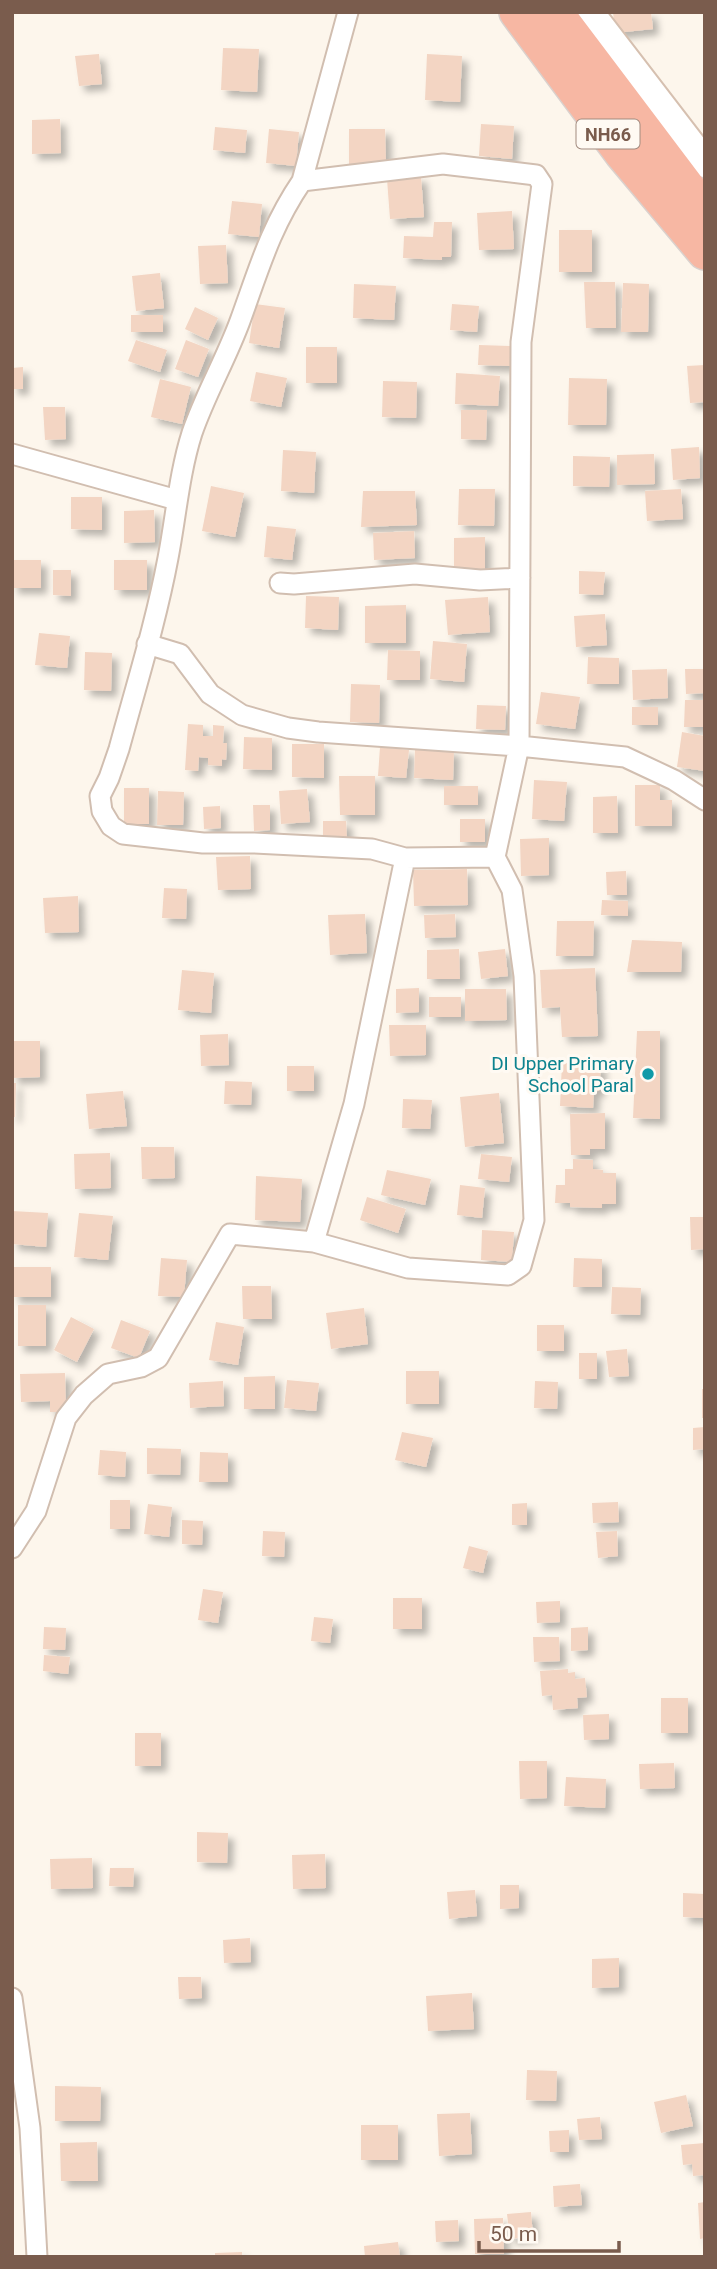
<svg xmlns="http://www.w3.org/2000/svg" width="717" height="2269" font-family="Roboto,sans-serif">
	<defs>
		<filter id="shadow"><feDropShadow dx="6" dy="6" stdDeviation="3.5" flood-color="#0004"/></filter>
	</defs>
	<rect width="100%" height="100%" fill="#fdf6ec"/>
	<path fill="#f3d5c3" filter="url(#shadow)" d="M613,12H651L653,29L615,33Z
		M223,48L259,49L257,92L221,90Z
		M99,54L102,84L79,86L75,56Z
		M427,54L462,56L460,102L425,100Z
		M60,119L61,153L32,154V120Z
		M481,124L514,126L512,159L479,156Z
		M215,127L247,130L245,153L213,150Z
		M269,129L299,132L296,166L266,163Z
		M349,129H385L386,163L349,164Z
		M421,176L424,217L390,219L387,179Z
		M232,201L262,204L259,237L228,234Z
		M512,211L514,249L479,250L477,213Z
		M434,222H452L451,257H442V260L403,258L404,236L433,237Z
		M559,230H592V272H559Z
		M226,245L228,283L200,284L198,246Z
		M160,273L164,308L136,311L132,276Z
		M584,282H615L616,328H586Z
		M623,283L649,284L648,332H621Z
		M354,284L396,286L394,320L353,318Z
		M255,304L285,308L279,348L249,343Z
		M452,304L479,306L477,332L450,330Z
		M195,307L218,318L208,340L185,329Z
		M131,315H163V332H131Z
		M136,340L167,350L160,372L128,361Z
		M186,340L209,349L198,377L175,369Z
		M479,345L510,346V366L478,365Z
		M306,347H337V383H306Z
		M705,365V402L690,403L687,366Z
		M23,367V389H12V368Z
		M256,372L287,378L281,407L250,401Z
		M456,373L500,376L498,406L455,404Z
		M569,378L607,379L606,425H568Z
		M160,379L191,387L182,424L151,417Z
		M383,381L417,382L416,418L382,417Z
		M43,407H65L66,439L45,440Z
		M461,410H487L486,440L461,439Z
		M699,447L700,478L673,480L671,449Z
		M283,450L316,452L314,493L281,491Z
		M654,454L655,484L617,485V455Z
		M573,456L610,457L609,487L573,486Z
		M211,486L244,493L235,537L202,531Z
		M459,489H495L494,526L458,525Z
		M681,489L683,519L647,521L645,491Z
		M363,491H415L417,525L361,527Z
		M71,497H102V530L71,529Z
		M154,510L155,542L124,543V511Z
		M267,526L296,529L292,560L264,557Z
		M414,531L415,558L374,560L373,533Z
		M485,537V570L454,571V538Z
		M12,560H41V588H12Z
		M114,560H147V590H114Z
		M53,570H71V596L53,595Z
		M579,571L605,572L603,595L579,594Z
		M306,596L339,597L338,630L305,628Z
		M488,597L490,632L448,635L445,600Z
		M406,605V643H365V606Z
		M605,614L607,645L576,647L574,616Z
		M39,633L70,636L67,668L35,665Z
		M433,641L467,644L464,682L430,679Z
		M388,650L420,651V680H387Z
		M85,652L112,653L111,691L84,690Z
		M588,657L619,658V684H587Z
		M667,669L668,698L633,700L632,670Z
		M685,669H705V693L686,694Z
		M351,684L380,685L379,723L350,722Z
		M541,692L580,697L575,729L536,724Z
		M685,700H705V727H684Z
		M477,705L506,706L505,730L476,729Z
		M632,707H658V725H632Z
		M188,724L203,725V736H213V725L224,726L223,743H227L226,760L222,759V766L208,765V758L199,757L198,771L185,770Z
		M682,732L705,736V771L677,767Z
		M244,737L272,738V770L243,769Z
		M292,744H324V778L292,777Z
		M380,747L409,750L406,778L378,776Z
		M415,748L454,750L453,780L414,778Z
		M339,776H375V815H340Z
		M534,780L567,782L564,821L532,819Z
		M635,785H660V800H672V826H635Z
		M444,786H478V805H444Z
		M124,788H149V824H124Z
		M307,789L310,822L281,824L279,791Z
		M158,791L184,792L183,825H157Z
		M617,796L618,833H593V797Z
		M253,805H270V830L254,831Z
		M220,806L221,828L204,829L203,807Z
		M460,819H485V842H460Z
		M323,821H346L347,839L323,840Z
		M549,838V875L521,876L520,839Z
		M250,856L251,889L218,890L216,857Z
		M467,869L468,905L414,906L413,870Z
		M626,871L627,895H607L606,872Z
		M164,888L187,889L186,919L162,918Z
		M78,896L79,932L45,933L43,898Z
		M602,900L628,901V916L601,915Z
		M365,914L367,953L330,955L328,915Z
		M455,914L456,937L425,938L424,915Z
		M557,921H594L593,956H556Z
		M632,940L682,942L681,972H627Z
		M459,949L460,979H427V950Z
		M505,949L508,976L481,979L478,952Z
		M595,968L598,1036L562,1037L560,1007L542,1008L540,970Z
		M182,970L214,973L211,1013L178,1010Z
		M419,988V1012L396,1013V989Z
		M465,989H506L507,1020L465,1021Z
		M429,997H461V1017H429Z
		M389,1025H426V1055L390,1056Z
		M637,1031H660V1119L633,1118Z
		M228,1034L229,1065L201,1066L200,1035Z
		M12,1041H40V1077L12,1078Z
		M562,1063L601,1064L599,1091H594L593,1108L560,1106Z
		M287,1066H314V1091H287Z
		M225,1081L252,1082L251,1105L224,1104Z
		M12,1083H16L15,1117H12Z
		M123,1091L127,1126L89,1129L86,1094Z
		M499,1093L504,1143L465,1147L460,1097Z
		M403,1099L432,1100L430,1129L402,1128Z
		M605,1113V1149H590V1155H571L570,1114Z
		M141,1147H174L175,1178L142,1179Z
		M110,1153L111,1188L75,1189L74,1154Z
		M481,1154L512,1157L509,1182L478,1179Z
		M573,1159L593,1160V1169L603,1170V1173H616V1204H602V1208L570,1207V1203H555L556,1185H565V1169H573Z
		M387,1170L431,1179L425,1205L381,1195Z
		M256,1176L302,1179L300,1222L255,1220Z
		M460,1185L485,1188L482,1218L457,1215Z
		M367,1197L406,1209L398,1233L360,1220Z
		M12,1211L48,1213L46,1247L12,1244Z
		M79,1213L113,1216L108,1260L74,1257Z
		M690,1217H705V1249L691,1250Z
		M482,1230L514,1232L512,1262L481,1260Z
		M161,1258L187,1260L184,1297L158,1296Z
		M574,1258L602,1259V1287H573Z
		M13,1267H51V1297H13Z
		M242,1286H271L272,1319H243Z
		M612,1287L641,1288L640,1315L611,1314Z
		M18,1305H46V1346H18Z
		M364,1308L368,1344L331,1349L326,1313Z
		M71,1317L94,1329L77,1362L54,1350Z
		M121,1320L150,1331L139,1358L111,1348Z
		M216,1322L244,1327L238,1365L209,1360Z
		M537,1325H564V1351H537Z
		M627,1349L629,1376L609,1377L606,1351Z
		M579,1353H597V1379H579Z
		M406,1371H439V1404H406Z
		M65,1373L66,1412H50V1401L21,1402L20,1374Z
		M275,1376V1409H244V1377Z
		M287,1380L319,1383L316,1411L284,1408Z
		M223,1381L224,1406L190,1408L189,1383Z
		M535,1381L558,1382L557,1409L534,1408Z
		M702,1389H705V1418H702Z
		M705,1427V1449L693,1450V1428Z
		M402,1432L433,1438L426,1467L395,1460Z
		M147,1448L181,1449L180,1475L147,1474Z
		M100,1450L126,1452L125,1477L98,1475Z
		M200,1452L228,1453V1482H199Z
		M110,1500H130V1529H110Z
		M618,1502L619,1522L593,1523L592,1503Z
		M527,1503V1525H512V1504Z
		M148,1504L172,1507L169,1537L144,1534Z
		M182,1520L203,1521L202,1545L182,1544Z
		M263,1531L285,1532L284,1557L262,1556Z
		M617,1531L618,1556L598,1558L596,1532Z
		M469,1546L488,1551L483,1573L463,1568Z
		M203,1589L223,1592L218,1623L198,1620Z
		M393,1598H422V1629H393Z
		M560,1601V1622L537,1623L536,1602Z
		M314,1617L333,1619L330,1643L311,1641Z
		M44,1627L66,1628L65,1650L43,1649Z
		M588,1627V1650L571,1651V1628Z
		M533,1637H559L560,1661L534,1662Z
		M44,1655L70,1657L68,1674L43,1671Z
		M568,1669V1673L575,1672V1679L585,1678L587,1697L577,1698L578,1708L553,1710L552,1695L542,1696L540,1671Z
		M661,1698H688V1733H661Z
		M609,1714V1739L584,1740L583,1715Z
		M135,1733H161V1766H135Z
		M519,1761H547V1798L520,1799Z
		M674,1763L675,1788L640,1789L639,1764Z
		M566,1777L606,1779L605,1808L564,1806Z
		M197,1832L228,1833L227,1863L197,1862Z
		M325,1854L326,1888L293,1889L292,1855Z
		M92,1858L93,1888L51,1889L50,1859Z
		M110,1868H134L133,1887L109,1886Z
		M500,1885H519V1908L500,1909Z
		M475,1890L477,1916L449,1919L447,1892Z
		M683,1893L705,1894V1918L683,1917Z
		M250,1938L251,1962L224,1963L223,1940Z
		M619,1958V1987L592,1988V1959Z
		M178,1977H201L202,1998L179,1999Z
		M472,1993L474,2029L428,2031L426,1996Z
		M527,2070L557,2071L556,2101L526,2100Z
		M55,2086L101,2087L100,2121H55Z
		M686,2095L693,2126L661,2133L654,2102Z
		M470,2113L472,2154L439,2156L437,2114Z
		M600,2117L602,2139L579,2140L577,2119Z
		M361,2125H398V2160H361Z
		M569,2130V2152H550L549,2131Z
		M97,2142L98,2181H61L60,2143Z
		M705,2143V2175L693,2176L692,2164L683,2165L681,2145Z
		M580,2184L582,2205L554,2207L553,2186Z
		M705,2202V2238L700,2239L698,2203Z
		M531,2212L533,2236L510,2239L507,2214Z
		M503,2218L504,2254H475L474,2219Z
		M458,2220L459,2241L436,2242L435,2221Z
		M398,2242L400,2257H365L364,2246Z
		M242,2252V2257H215V2253Z"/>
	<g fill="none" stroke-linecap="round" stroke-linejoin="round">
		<defs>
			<path id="street" d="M302,181L348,12
				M12,454L177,500
				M280,583L294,584L415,574L480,580L520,578
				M147,644L180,654L210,694L242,715L288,728L318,732L519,746L625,757L674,780L705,800
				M314,1242L354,1104L405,858
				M12,1548L36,1511L66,1418L84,1395L108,1374L141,1367L158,1358L230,1234L314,1242L408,1268L508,1275L521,1266L534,1220L524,976L512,890L495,857L519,746L521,342L542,184L536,175L443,164L302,181C270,228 259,269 240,321C226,359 205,395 192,433C179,474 176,517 168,558C156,622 136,686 119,749L109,778L100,796L102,811L111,826L123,834L203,843H254L372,849L405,858L495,857
				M12,1998L30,2128L37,2257"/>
			<path id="secondary" d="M589,12L705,163"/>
			<path id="highway" d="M517,12L622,153L705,252
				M555,12L705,211"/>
		</defs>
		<use href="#street" stroke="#d1beb0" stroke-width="23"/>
		<use href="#secondary" stroke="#d6c0b0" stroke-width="32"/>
		<use href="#highway" stroke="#dad1cd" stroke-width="38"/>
		<use href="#street" stroke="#fff" stroke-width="19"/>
		<use href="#secondary" stroke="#fff" stroke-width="28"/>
		<use href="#highway" stroke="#f7b7a3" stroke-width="35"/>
	</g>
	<circle fill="#0f9aa8" stroke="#fffaf3" stroke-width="2.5" cx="648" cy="1074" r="7"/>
	<g text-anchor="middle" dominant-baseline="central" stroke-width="6" stroke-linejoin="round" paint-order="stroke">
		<rect fill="#fffaf3" stroke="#a28b7f" stroke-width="2" x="576.5" y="119.5" width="63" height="29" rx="5"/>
		<g font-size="18" font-weight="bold" fill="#7a5c4d">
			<text x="608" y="134">NH66</text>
		</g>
		<g font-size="19" fill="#0d838f" stroke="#fffaf3" text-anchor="end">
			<text x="634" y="1063">DI Upper Primary<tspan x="634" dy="22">School Paral</tspan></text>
		</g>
	</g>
	<rect width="717" height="2269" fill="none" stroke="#7a5c4d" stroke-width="28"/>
	<path d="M479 2241v10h140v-10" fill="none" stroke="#7a5c4d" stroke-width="3.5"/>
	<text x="490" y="2241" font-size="21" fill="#7a5c4d" stroke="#fffaf3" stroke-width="5" paint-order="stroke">50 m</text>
</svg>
